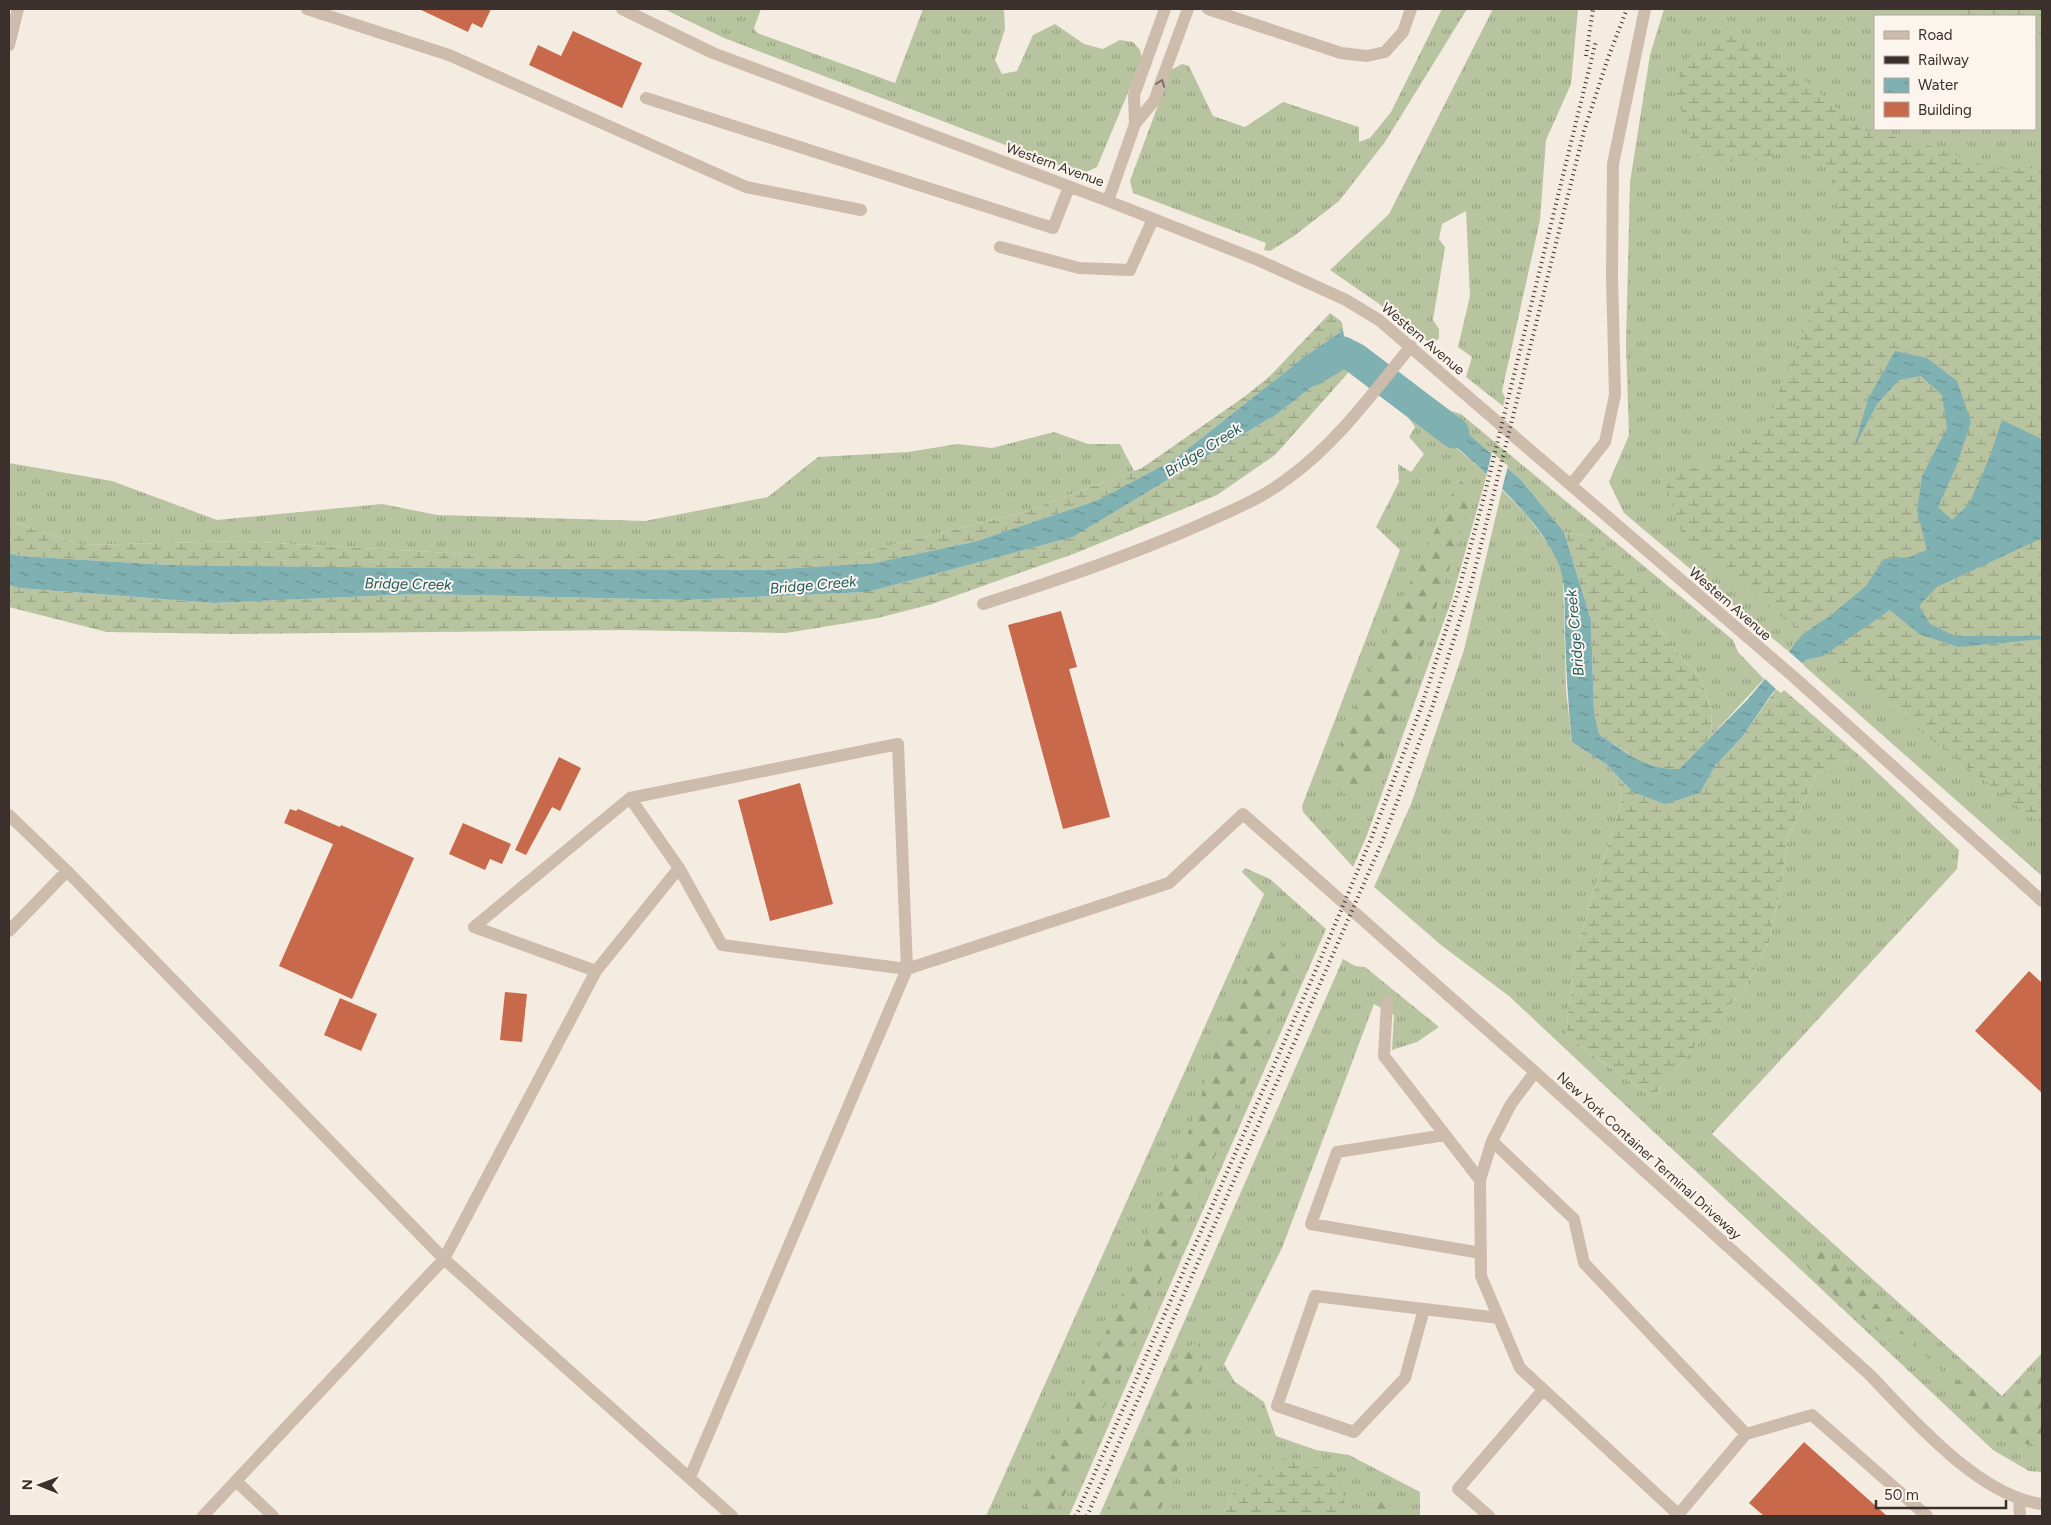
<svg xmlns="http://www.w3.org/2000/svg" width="2051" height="1525" font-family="Figtree,sans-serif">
	<defs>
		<pattern id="grass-tufts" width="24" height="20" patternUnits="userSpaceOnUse" patternTransform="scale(1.25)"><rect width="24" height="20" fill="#b8c4a0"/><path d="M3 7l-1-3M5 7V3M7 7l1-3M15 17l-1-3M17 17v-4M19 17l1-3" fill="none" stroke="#97a083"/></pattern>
		<pattern id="forest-firs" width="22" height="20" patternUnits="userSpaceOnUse" patternTransform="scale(1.25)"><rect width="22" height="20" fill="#b8c4a0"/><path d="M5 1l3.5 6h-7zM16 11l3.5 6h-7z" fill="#97a083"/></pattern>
		<pattern id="wetland-marsh" width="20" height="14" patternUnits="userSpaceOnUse" patternTransform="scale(1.25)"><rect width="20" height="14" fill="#b8c4a0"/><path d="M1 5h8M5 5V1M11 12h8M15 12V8" fill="none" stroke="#97a083"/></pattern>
		<pattern id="water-ripples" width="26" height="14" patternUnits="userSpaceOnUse" patternTransform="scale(1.25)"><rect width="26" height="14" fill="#7fb0b2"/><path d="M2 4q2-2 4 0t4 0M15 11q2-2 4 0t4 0" fill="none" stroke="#699091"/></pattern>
	</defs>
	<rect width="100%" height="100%" fill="#f4ebe1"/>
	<path fill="url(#grass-tufts)" fill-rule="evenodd" d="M664,9H761L754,28L757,33L895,83L923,9H1001L1004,11L1005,29L995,60L1002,74L1017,71L1033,35L1055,24L1084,44L1103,49L1120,40L1133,42L1140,50L1142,59L1097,167L1082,174L724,38Z
		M1442,9H1467L1385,142L1339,201L1294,236L1270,251L1264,250L1266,243L1133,193L1130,181L1171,70L1182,64L1189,66L1213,116L1245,127L1283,102L1359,127V142L1370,138L1391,112Z
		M1493,9H1578L1571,84L1546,140L1540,220L1502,391L1505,398L1503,406L1466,377L1472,357L1458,347L1470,296L1466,211L1442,224L1439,239L1445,247L1433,320L1439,329V338L1432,345L1401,319L1330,270L1389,214Z
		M1664,9H2042V876L1802,664L1806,660L1814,658L1795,643L1788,651L1783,647L1624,513L1609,482L1629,435L1626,344L1630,182L1650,55ZM1875,16H2035V129H1875Z
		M1400,406H1407L1487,474L1452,599L1367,835L1353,867L1303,812L1302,806L1400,550L1376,527L1399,482L1398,464L1411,472L1424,454L1409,437L1415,427Z
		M1438,407L1461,414L1733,640L1738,652L1764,679L1712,735L1711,710L1701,679L1672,647L1646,608L1590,537L1564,532L1521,480Z
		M1054,432L1088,444H1120L1134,471L1021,513L856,554H466L242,541L82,545L9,521V463L112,481L217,520L382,504L437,515L645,521L768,497L818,457L908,452L958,444L992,448Z
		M1502,490L1525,513L1553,550L1563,576L1566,690L1572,742L1606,764L1617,775L1622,799L1575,954L1566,1034L1596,1058L1653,1097L1727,1008L1745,988L1769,941L1780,892L1788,837L1817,773L1860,756L1959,850L1957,869L1712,1134L2002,1396L2042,1353V1472L2029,1471L1993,1450L1509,996L1441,945L1374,887L1411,804L1464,650Z
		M1245,868L1270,879L1326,929L1069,1516H986L1264,894L1242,872Z
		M1343,959L1355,966L1365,967L1439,1027L1417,1042L1392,1050L1394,1015L1374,1004L1282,1248L1224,1364L1235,1382L1264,1402L1276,1436L1316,1450L1349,1455L1420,1492V1516H1345V1506L1231,1495L1223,1516H1099Z"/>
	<path fill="url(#forest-firs)" d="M1459,479L1472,493L1457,546L1385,756L1365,789L1346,795L1331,781C1360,676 1414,579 1459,479Z
		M1271,935L1295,956L1280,1008L1243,1087L1198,1198L1055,1516H1021L1062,1436L1152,1224L1196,1113L1229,1005Z
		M1824,1249L1937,1368L1993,1402L2015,1400L2042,1375V1446L2016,1442L1818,1282L1806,1264L1809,1250Z
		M1200,1342L1202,1365L1197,1414L1170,1490L1157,1516H1104L1180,1349Z
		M1385,1499L1396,1516H1361L1362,1511Z"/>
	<path fill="url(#wetland-marsh)" d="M1950,9H2042V46L2035,43V16H1958Z
		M1730,31L1753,50L1807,82L1862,130L1922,143L1995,169L2042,168V439L2002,420L1990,456L1969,504L1952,520L1938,507L1956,467L1971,422L1957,381L1895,352L1855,445L1877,404L1899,380L1921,376L1942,395L1947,428L1922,475L1917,511L1927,550L1910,557L1884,559L1866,586L1830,616L1803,634L1684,540L1666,486L1683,471L1724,459L1762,437L1796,347L1844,249L1832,168L1793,148L1746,164L1698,157L1676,95L1682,62Z
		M1330,313L1342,322L1343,330L1304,357L1175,459L1098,500L977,541L874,563L764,570L427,568L170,565L19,556L9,553V521L82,545L242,541L466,554H856L1021,513L1142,468L1244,397L1269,377Z
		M1348,359V373L1275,455L1217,495L1076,553L932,604L878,618L786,633L621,630L234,634L107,632L9,607V585L19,588L214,603L418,594L687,600L868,592L1073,537L1277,414Z
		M1564,532L1590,537L1648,585L1646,608L1672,647L1701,679L1711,710L1712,735L1679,769H1667L1647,766L1599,734L1594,713L1591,620Z
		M2042,538V636L1955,637L1930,623L1919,605L1937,587Z
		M1890,610L1919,634L2007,644L2042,639V825L1823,656Z
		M1776,689L1781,693L1784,690L1860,756L1817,773L1788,837L1780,892L1769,941L1745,988L1727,1008L1653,1097L1596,1058L1566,1034L1575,954L1622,799L1617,775L1633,792L1700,793L1715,766L1743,736Z
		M1285,1458L1337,1473L1345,1506V1516H1223L1231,1495Z"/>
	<path fill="url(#water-ripples)" d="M1343,330L1348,359L1277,414L1073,537L868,592L687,600L418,594L214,603L19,588L9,585V553L19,556L170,565L427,568L764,570L874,563L977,541L1098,500L1175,459L1304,357Z
		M1895,351L1927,358L1957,381L1971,422L1956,467L1938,507L1952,520L1969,504L1990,456L2002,420L2042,439V538L1937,587L1919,606L1930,624L1955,636H2042V639L1958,647L1919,634L1890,610L1823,656L1806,660L1773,692L1743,736L1715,766L1700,793L1665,804L1633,792L1606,764L1572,742C1568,705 1566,669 1565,632C1564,615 1566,591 1562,575C1548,517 1452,444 1407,406L1438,407L1521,480L1564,532L1591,620L1594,713L1599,734C1626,752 1644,770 1679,769L1748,699L1803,634L1830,616L1866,586L1884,559L1910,557L1927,550L1917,511L1922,476L1947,428L1942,395L1921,376L1899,380L1877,404L1854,448L1868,399Z"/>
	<path fill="#f4ebe1" d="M1492,452L1508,466L1501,493L1486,477Z
		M1786,649L1804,665L1778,691L1763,677Z"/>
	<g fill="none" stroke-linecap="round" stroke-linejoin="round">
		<path stroke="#7fb0b2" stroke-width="31" d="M1311,371L1343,352L1355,358L1454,433"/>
	</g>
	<path fill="#c8694b" d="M419,9H491L482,28L472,23L468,32Z
		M573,31L642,63L622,108L529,65L538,45L561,56Z
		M1061,611L1077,667L1069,669L1110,817L1063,829L1008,625Z
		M559,757L581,768L560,811L552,807L526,855L515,850Z
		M800,783L833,904L770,921L738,800Z
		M290,809L296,811L298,809L340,827L341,825L414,858L352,999L279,966L333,844L284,823Z
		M463,823L511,844L502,864L490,859L485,870L449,854Z
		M2029,971L2042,983V1093L1975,1031Z
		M505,992L527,994L522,1042L500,1040Z
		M340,998L377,1014L361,1051L324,1035Z
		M1804,1442L1887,1516H1764L1749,1503Z"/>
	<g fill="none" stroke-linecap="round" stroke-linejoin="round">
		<path stroke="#cdbbac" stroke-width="12" d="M307,9L449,55L746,187L861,210
			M622,9L713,53L1108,201L1258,260L1346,300L1379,320L1795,678L2042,901
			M1208,9L1341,53L1367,56L1385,52L1403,32L1411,9
			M9,45L18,9
			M646,98L1053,228L1069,187
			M1135,124L1134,95L1165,9
			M1108,201L1135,124L1154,101L1188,9
			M1000,247L1079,268L1130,270L1153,219
			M1571,485L1605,442L1615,395L1612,276L1613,164L1645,9
			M983,604C1058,580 1132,555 1204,523C1233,510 1262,498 1287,479C1336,444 1373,393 1411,346
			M9,815L67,871
			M679,868L630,798L898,744L907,969L690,1477
			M9,931L67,871L444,1259L732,1516
			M596,971L474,927L630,798
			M1387,1001L1384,1056L1480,1180L1492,1141L1511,1104L1535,1072
			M1445,1135L1337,1152L1311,1224L1481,1253
			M1492,1141L1574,1219L1584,1263L1746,1434L1812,1415L1927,1516
			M1480,1180L1481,1276L1520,1368L1680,1516
			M1424,1309L1405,1378L1354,1432L1277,1406L1315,1296L1499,1318
			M236,1481L273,1516
			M2019,1499L2020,1516
			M203,1516L444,1259L596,971L679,868L722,945L907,969L1169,883L1243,814L1535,1072L1870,1375C1912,1419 1980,1497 2042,1504
			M1489,1516L1458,1489L1543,1390
			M1677,1516L1746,1434"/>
		<path stroke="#3b302b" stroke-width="4" stroke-dasharray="1 4" stroke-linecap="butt" d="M1586,56L1593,9
			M1076,1516L1318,965L1371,839L1422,705L1459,589L1485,493L1596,41
			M1087,1516L1382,842L1431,711L1470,589L1584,131L1608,58L1627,9"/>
	</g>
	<defs><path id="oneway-chevron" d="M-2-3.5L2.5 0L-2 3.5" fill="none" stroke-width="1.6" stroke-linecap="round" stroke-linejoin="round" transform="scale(1.25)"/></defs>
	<use stroke="#7d6f65" href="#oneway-chevron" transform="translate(1161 83) rotate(-70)"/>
	<g text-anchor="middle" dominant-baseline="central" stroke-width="4" stroke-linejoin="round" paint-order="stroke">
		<g font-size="14" fill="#3b302b" stroke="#fbf5ee">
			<text transform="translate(1055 165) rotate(20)">Western Avenue</text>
			<text transform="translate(1423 339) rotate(40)">Western Avenue</text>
			<text transform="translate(1730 604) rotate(41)">Western Avenue</text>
			<text transform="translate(1649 1156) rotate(42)">New York Container Terminal Driveway</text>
		</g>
		<g font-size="15" font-style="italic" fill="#1f5a5e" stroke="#fbf5ee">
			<text transform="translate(1203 450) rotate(-32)">Bridge Creek</text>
			<text transform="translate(408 584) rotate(1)">Bridge Creek</text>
			<text transform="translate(813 585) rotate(-5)">Bridge Creek</text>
			<text transform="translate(1575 633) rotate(-95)">Bridge Creek</text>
		</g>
	</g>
	<rect width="2051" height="1525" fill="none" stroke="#3b302b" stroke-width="20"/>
	<rect x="1874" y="15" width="162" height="115" fill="#fbf5ee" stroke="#aea6a0"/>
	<rect x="1884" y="31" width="25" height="8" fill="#cdbbac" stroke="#aea6a0"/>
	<text x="1918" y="40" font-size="15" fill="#3b302b">Road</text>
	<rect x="1884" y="56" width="25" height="8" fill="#3b302b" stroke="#aea6a0"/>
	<text x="1918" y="65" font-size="15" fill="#3b302b">Railway</text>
	<rect x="1884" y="78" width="25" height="15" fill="url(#water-ripples)" stroke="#aea6a0"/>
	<text x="1918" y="90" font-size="15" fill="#3b302b">Water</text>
	<rect x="1884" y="102" width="25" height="15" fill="#c8694b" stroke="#aea6a0"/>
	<text x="1918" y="115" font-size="15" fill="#3b302b">Building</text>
	<g transform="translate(40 1485) rotate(271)" stroke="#fbf5ee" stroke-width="4" paint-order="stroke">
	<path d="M0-4L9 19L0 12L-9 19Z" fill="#3b302b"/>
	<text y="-8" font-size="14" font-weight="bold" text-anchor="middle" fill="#3b302b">N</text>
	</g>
	<path d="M1876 1500v8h130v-8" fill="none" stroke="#3b302b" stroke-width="2.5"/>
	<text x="1884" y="1500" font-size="15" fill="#3b302b" stroke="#fbf5ee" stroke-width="4" paint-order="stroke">50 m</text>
</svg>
